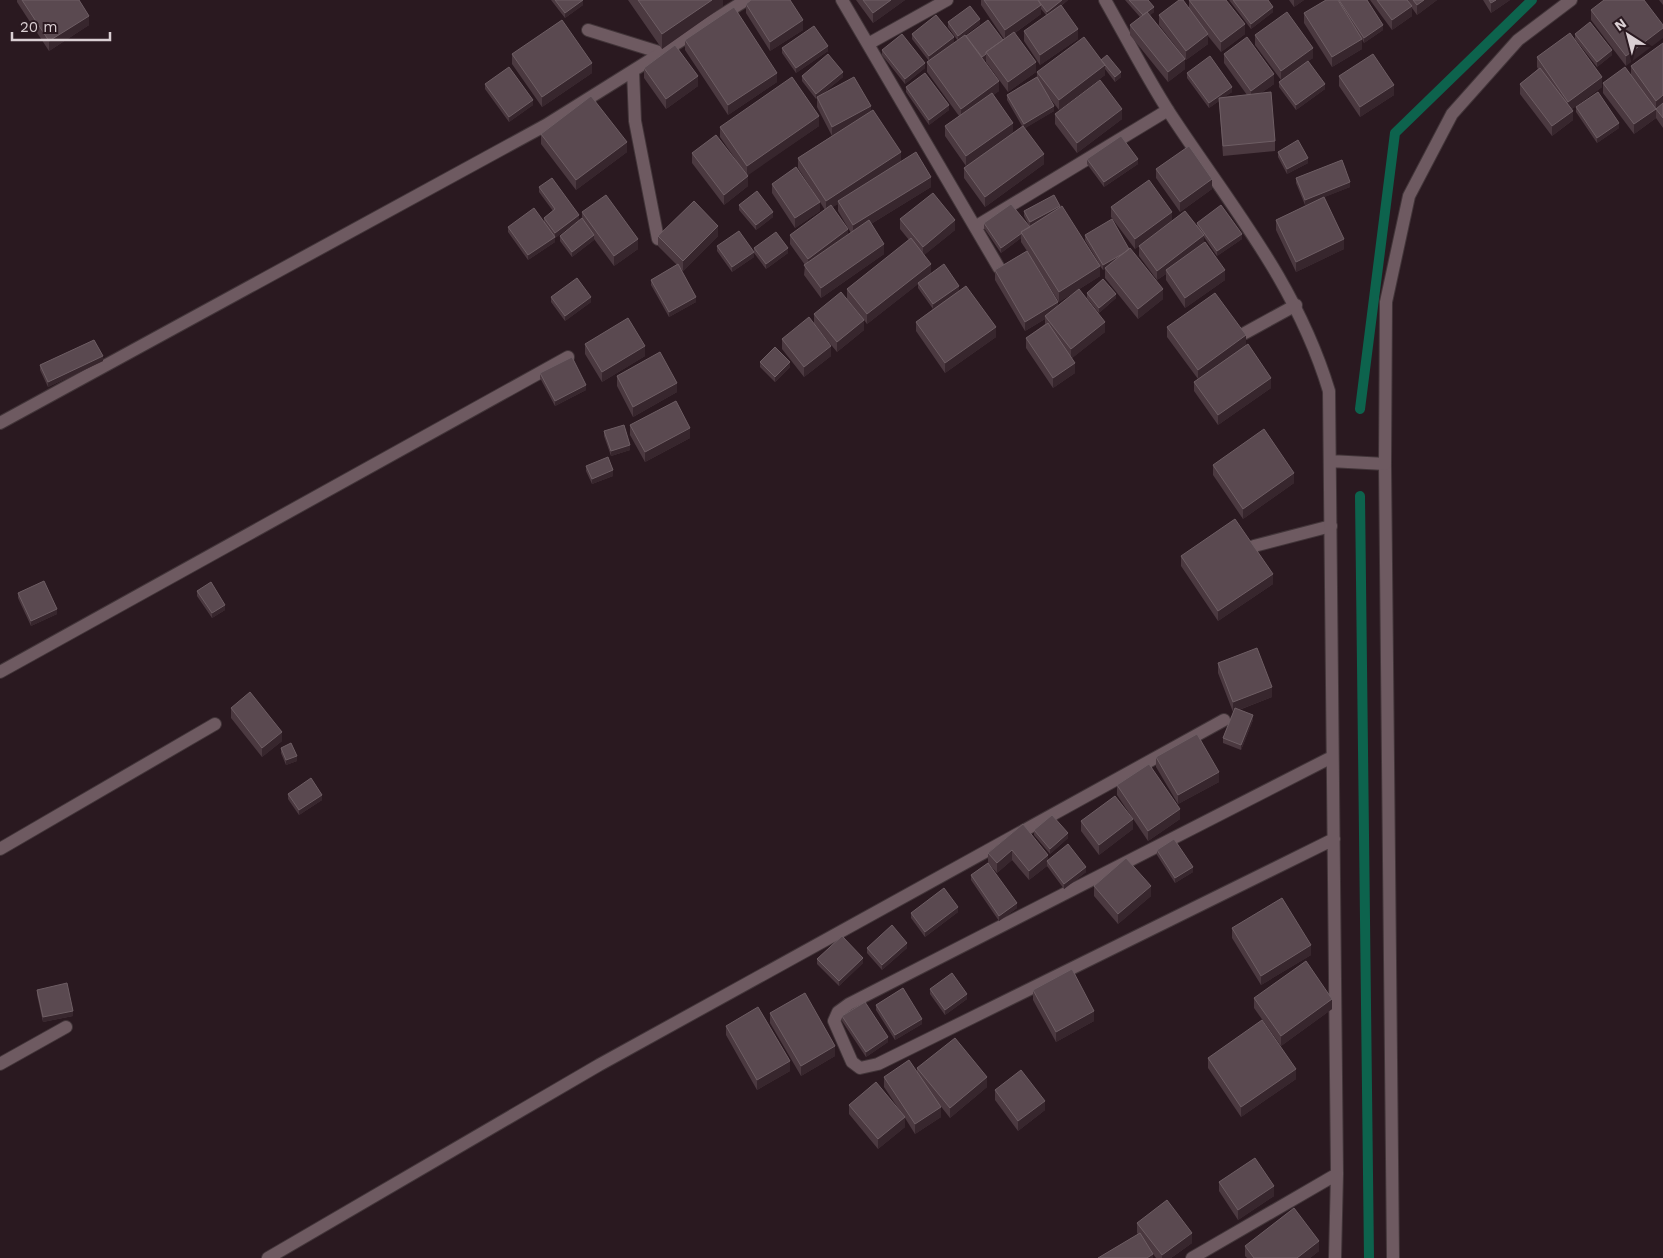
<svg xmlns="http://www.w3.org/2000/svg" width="1663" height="1258" font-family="'Work Sans',sans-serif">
	<rect width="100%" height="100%" fill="#2a1920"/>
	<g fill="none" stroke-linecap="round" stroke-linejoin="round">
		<path stroke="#0d634d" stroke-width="10" d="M1360,409L1395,133L1532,0
			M1360,496L1369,1258"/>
		<defs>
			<path id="lane" d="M588,30L662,53
				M1245,333L1296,305
				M1385,464L1393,1258
				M1254,546L1331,526
				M0,849L215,724
				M0,1064L66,1027"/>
			<path id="street" d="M842,0L999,268
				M1105,0C1126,37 1146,76 1169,112C1230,205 1296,282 1329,391L1337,1174L1335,1258
				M868,44L947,0
				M633,71L635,121L658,239
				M975,227L1168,110
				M0,423L546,125L746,0
				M1330,461L1385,464L1386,302L1409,196L1452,114L1518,40L1571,0
				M0,672L568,357
				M1332,757L849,1004L838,1012L834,1021L852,1062L860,1068L878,1064L1334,839
				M268,1258L599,1065L1224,720
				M1192,1258L1337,1174"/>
		</defs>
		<use href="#lane" stroke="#423539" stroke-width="14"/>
		<use href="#street" stroke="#423539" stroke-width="14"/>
		<use href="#lane" stroke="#6e5a61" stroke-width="12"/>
		<use href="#street" stroke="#6e5a61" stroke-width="12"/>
	</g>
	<path fill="#4b3940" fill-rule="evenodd" d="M17,0H79L89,25L49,51L17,2Z
		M551,0H583V5L565,18Z
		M628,0H723V6L662,49Z
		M856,0H905L873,23Z
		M981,0H1068L1061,6L1078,39L1040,65L1024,41V31L1047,16L1041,9V14L1015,33L1036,72L1008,92L986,62V59L984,61L999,91L993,95L1013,133L1022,126L1007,100V95L1037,77V72L1101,60L1121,77L1115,82L1105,69V75L1059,110L1049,97L1054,111L1025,128L1044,164L985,207L964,178V168L997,145L966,166L945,136V126L959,116L927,72V62L958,41L948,27V22L980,24L965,35L966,37L1003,40L1004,39L981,5Z
		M1125,0H1148L1154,12L1150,15L1184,57L1159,25V15L1189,8V0L1245,34L1221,52L1208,36V44L1186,60L1185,59V69L1168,82L1130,35V25L1140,17Z
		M1229,0H1268L1273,12L1251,29Z
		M1289,0H1304L1294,7Z
		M1326,0H1367L1383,30L1364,43L1362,39V49L1332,67L1304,23V13Z
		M1370,0H1437L1417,15L1412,8V16L1392,30Z
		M1483,0H1510L1491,13Z
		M1644,0L1626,66L1591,20V10Z
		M1659,0H1663V5Z
		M746,4L803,30L770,51L746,13Z
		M912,34L954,42L929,61L912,39Z
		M1575,34L1612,55L1597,67L1575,39Z
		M1255,35L1313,58L1308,61L1325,89L1296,110L1279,87V82L1281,80L1255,45Z
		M685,40L777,82L728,115L685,50Z
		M1663,43V128L1656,118L1634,134L1603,93V83L1631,75V66Z
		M782,48L828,51L796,73L782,53Z
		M882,50L925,68L905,84L882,55Z
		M512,54L592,73L542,107L512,64Z
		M1224,54L1274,84L1261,93L1275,141V151L1223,156L1219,101L1209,108L1187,78V73L1232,92L1224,97L1247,95L1224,63Z
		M1537,57L1602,87L1572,109L1573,120L1552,136L1520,94V84L1538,69L1537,67Z
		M644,68L698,86L666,109L644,78Z
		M802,76L843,77L821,95L871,112L901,162L931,187L871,224L884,254L821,298L804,275L805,265L790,244V235L825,210L820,202V211L795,228L772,193V184L814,193L798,168V158L832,136L817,107V98L816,99L802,81ZM838,204V211L851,233L848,234L832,207Z
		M1339,76L1394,95L1360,117L1339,86Z
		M485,84L533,105L509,122L485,89Z
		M906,87L949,110L929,125L906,92Z
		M1576,107L1619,128L1597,143L1576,112Z
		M1055,114L1122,119L1077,153L1055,124Z
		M819,126L747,175L748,186L724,205L692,163V153L736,160L720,137V127Z
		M541,134L627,152L576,190L541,144Z
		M1278,152L1308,163L1287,174L1278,157Z
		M1087,159L1138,164L1104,187L1087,164Z
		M1156,169L1212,189L1180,212L1156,178Z
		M1296,178L1350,187L1324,197L1344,249L1296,272L1276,230V220L1320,199L1305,205L1296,183Z
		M539,187L579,220L555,238V242L528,260L508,232V227L544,222V218L553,211L539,192Z
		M739,205L773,217L756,230L739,210Z
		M1111,207L1197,226V223L1242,239L1217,256L1204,237V243L1225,280L1185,308L1166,280V274L1157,280L1139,256V246L1135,249L1111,217Z
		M1060,208L1100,265L1085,240V235L1129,249L1163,299L1138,319L1105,278V269L1103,270L1100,266V276L1059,302L1031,258L1058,306L1105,332L1072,358L1075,373L1053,388L1026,348V338L1045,324V319L1025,331L995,280V270L1027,251L1021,242V238L1001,253L984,228V223L1030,227L1024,216V211Z
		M582,212L638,249L614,266L594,239V240L572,257L560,241V236L582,219Z
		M900,219L955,230L924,255L931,273L959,291L996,337L945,373L916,331V322L933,309L918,288V284L867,324L864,320V330L837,352L814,324V314L860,315L847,299V289L909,240L900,229Z
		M658,236H718L683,271L680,268L696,302L669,317L651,285V280L677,265L658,246Z
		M717,246L754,257L732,272L717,251Z
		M754,248L788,253L766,269L754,253Z
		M1087,293L1116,298L1099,313L1087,298Z
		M551,297L591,302L565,321L551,302Z
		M1167,327L1246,345L1271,388L1218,425L1194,391V382L1198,379L1167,337Z
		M782,339L831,356L804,377L782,349Z
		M585,344L645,356L602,382L585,354Z
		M103,361L48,387L40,370V365Z
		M760,362L790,367L775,382L760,367Z
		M540,373L586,390L555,406L540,378Z
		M617,376L677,392L633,417L617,386Z
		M630,425L690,438L645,462L630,435Z
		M604,431L630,450L611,456L604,436Z
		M1213,465L1294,483L1243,519L1213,475Z
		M586,466L613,476L592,484L586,471Z
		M1181,556L1273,584L1218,621L1181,566Z
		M197,591L225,610L212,618L197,596Z
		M18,593L57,614L31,626L18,598Z
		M1218,663L1272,697L1239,710L1253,720L1241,750L1223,743V738L1234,712H1233L1218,673Z
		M231,708L282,741L262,757L231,718Z
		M281,748L297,761L286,765L281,753Z
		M1156,757L1219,782L1178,804L1156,767Z
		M1117,785L1180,819L1148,841L1117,795Z
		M288,794L322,800L299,815L288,799Z
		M1081,821L1133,829L1099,855L1081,831Z
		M1023,824L1048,860L1086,872L1064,889L1047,866L1029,880L1012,860L997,873L988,863V853Z
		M1034,830L1068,838L1050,854L1034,835Z
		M1157,850L1193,872L1175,883L1157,855Z
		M971,875L1017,908L999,921L971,880Z
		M1094,886L1151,896L1118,924L1094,896Z
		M958,912L925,937L911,918V913Z
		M1232,928L1311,955L1261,985L1232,938Z
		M867,948H907L882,970L867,953Z
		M817,959L863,963L839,986L817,964Z
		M930,989L967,999L945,1015L930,994Z
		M37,990L73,1016L43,1022L37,995Z
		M1033,990L1094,1021L1056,1042L1033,1000Z
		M1254,998L1332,1009L1281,1046L1254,1008Z
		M876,1005L922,1024L895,1040L876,1010Z
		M770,1013L835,1056L801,1076L770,1023Z
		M842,1016L888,1042L866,1057L842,1021Z
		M726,1026L790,1071L757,1090L726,1035Z
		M1208,1058L1296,1079L1241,1117L1208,1068Z
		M917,1068L987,1087L950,1118L939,1104L941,1117L915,1134L905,1118V1127L878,1149L849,1114V1105L900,1111L884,1087V1077L917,1072Z
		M995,1090L1045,1110L1018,1131L995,1100Z
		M1219,1182L1274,1196L1238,1220L1219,1191Z
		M1137,1223L1192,1243L1171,1258H1156L1153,1254V1258L1137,1233Z
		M1245,1246L1319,1251L1310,1258H1247L1245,1256Z"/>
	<path fill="#37262d" d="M583,0V5L565,18V13Z
		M712,0H723V6L662,49V34Z
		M891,0H905L873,23V13Z
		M1062,0H1068L1047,17V12Z
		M1294,0H1304L1294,7Z
		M1424,0H1437L1417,15V5Z
		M1496,0H1510L1491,13V3Z
		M1041,5V14L1005,40V30Z
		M1412,6V16L1392,30V20Z
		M1154,7V12L1143,21V16Z
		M1273,7V12L1251,29V24Z
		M89,16V25L49,51V41Z
		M980,19V24L958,41V36Z
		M803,20V30L770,51V42Z
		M1245,24V34L1221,52V42Z
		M1383,25V30L1364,43V38Z
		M1663,28V38L1626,66V56Z
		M1078,29V39L1040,65V55Z
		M1208,34V44L1186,60V51Z
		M954,37V42L929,61V56Z
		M1362,39V49L1332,67V57Z
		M828,46V51L796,73V68Z
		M1313,48V58L1281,81V71Z
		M1612,50V55L1597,67V62Z
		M986,54V59L982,62V57Z
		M1185,59V69L1168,82V72Z
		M1036,62V72L1008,92V82Z
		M592,63V73L542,107V97Z
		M925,63V68L905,84V79Z
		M1105,65V75L1059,110V100Z
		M843,72V77L816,99V94Z
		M1121,72V77L1115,82V77Z
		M777,73V82L728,115V105Z
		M1274,74V84L1251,100V91Z
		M698,76V86L666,109V99Z
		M1602,77V87L1568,112V102Z
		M999,81V91L961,119V109Z
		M1325,84V89L1296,110V105Z
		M1394,85V95L1360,117V107Z
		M1232,87V92L1209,108V103Z
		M1663,95V105L1656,109V101Z
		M533,100V105L509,122V117Z
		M949,105V110L929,125V120Z
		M871,106V116L832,137V127Z
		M1054,106V111L1024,129V124Z
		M1122,109V119L1077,153V143Z
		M1656,109V118L1634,134V124Z
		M1573,111V120L1552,136V126Z
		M819,116V126L747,176V166Z
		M1013,123V133L966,166V156Z
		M1619,123V128L1597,143V138Z
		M627,142V152L576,190V180Z
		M901,152V162L838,201V204L826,211V201Z
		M1044,154V164L985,207V197Z
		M1308,158V163L1287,174V169Z
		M1138,159V164L1104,187V182Z
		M748,176V186L724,205V195Z
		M931,177V187L853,235V225Z
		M1212,179V189L1180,212V202Z
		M1350,182V187L1305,205V200Z
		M820,202V211L795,228V218Z
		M1060,206V211L1030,227V222Z
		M773,212V217L756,230V225Z
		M1172,212V222L1135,249V239Z
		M579,215V220L555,238V233Z
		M955,220V230L923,256V247Z
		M718,226V236L683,271V261Z
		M848,229V239L808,269V259Z
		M1021,233V238L1001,253V248Z
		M1242,234V239L1217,256V251Z
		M594,235V240L572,257V252Z
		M1204,235V245L1166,270V274L1157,280V271Z
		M555,237V242L528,260V255Z
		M638,239V249L614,266V256Z
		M1344,239V249L1296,272V262Z
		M884,244V254L821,298V288Z
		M788,248V253L766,269V264Z
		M1130,250V255L1103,270V265Z
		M754,252V257L732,272V267Z
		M931,264V274L867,324V314Z
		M1100,266V276L1059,302V292Z
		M1225,270V280L1185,308V298Z
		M959,286V291L933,309V304Z
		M1163,289V299L1138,319V309Z
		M1116,294V298L1099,313V308Z
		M591,297V302L565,321V316Z
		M696,297V302L669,317V312Z
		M1058,302V312L1045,316V319L1025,331V322Z
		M864,320V330L837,352V342Z
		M1105,322V332L1071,359V349Z
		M996,327V337L945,373V363Z
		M1246,335V345L1198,379V370Z
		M645,346V356L602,382V372Z
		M831,346V356L804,377V367Z
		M103,356V361L48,387V382Z
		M790,362V367L775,382V377Z
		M1075,363V373L1053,388V378Z
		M1271,378V388L1218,425V415Z
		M677,383V392L633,417V407Z
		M586,385V390L555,406V401Z
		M690,428V438L645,462V452Z
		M630,445V450L611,456V451Z
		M613,470V476L592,484V479Z
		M1294,473V483L1243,519V509Z
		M1273,574V584L1218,621V611Z
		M225,605V610L212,618V613Z
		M57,609V614L31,626V621Z
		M1272,687V697L1233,712V702Z
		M1253,715V720L1241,750V745Z
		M282,732V741L262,757V748Z
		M297,756V761L286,765V760Z
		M1219,772V782L1178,804V795Z
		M322,795V800L299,815V810Z
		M1180,809V819L1148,841V831Z
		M1133,819V829L1099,855V845Z
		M1068,833V838L1050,854V849Z
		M1012,850V860L997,873V863Z
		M1048,855V863L1047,861V866L1029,880V871Z
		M1086,867V872L1064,889V884Z
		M1193,867V872L1175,883V878Z
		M1151,886V896L1118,924V914Z
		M1017,903V908L999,921V916Z
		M958,907V912L925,937V932Z
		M907,943V948L882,970V965Z
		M1311,945V955L1261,985V976Z
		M863,958V963L839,986V981Z
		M967,994V999L945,1015V1010Z
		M1332,999V1009L1281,1046V1036Z
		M73,1011V1016L43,1022V1017Z
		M1094,1011V1021L1056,1042V1032Z
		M922,1019V1024L895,1040V1035Z
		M888,1037V1042L866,1057V1052Z
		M835,1046V1056L801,1076V1066Z
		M790,1061V1071L757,1090V1080Z
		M1296,1069V1079L1241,1117V1107Z
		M987,1077V1087L950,1118V1108Z
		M1045,1101V1110L1018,1131V1121Z
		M941,1107V1117L915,1134V1124Z
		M905,1117V1127L878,1149V1139Z
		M1274,1186V1196L1238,1220V1210Z
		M1192,1233V1243L1171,1258H1162V1255Z
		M1319,1241V1251L1310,1258H1297Z
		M1153,1254V1258H1147Z"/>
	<path fill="#5a4950" stroke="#6e5e64" d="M22,0H79L89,16L49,41Z
		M555,0H583L565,13Z
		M638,0H712L662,34Z
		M751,0H790L803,20L770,42L746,4Z
		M863,0H891L873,13Z
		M984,0H1038L1041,5L1005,30Z
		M1038,0H1062L1047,12Z
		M1129,0H1148L1154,7L1143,15Z
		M1179,0H1183L1208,34L1186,51L1159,15Z
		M1189,0H1226L1245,24L1221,42Z
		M1233,0H1268L1273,7L1251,24Z
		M1326,0H1338L1362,39L1332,57L1304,13Z
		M1339,0H1367L1383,25L1364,38Z
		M1377,0H1407L1412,6L1392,20Z
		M1413,0H1424L1417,5Z
		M1489,0H1496L1491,3Z
		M1604,0H1644L1663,25V28L1626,56L1591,10Z
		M1061,5L1078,29L1040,55L1024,31Z
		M970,6L980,19L958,36L948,22Z
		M734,7L777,73L728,105L685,40Z
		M1147,12L1185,59L1168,72L1130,25Z
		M1287,12L1313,48L1281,71L1255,35Z
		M936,15L954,37L929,56L912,34Z
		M562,20L592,63L542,97L512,54Z
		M988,20L1003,40L986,52V54L982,57L966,36Z
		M1590,22L1612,50L1597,62L1575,34Z
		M814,26L828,46L796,68L782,48Z
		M1014,32L1036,62L1008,82L986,52Z
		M1570,33L1602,77L1568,102L1537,57Z
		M902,34L925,63L905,79L882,50Z
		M965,35L999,81L961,109L927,62Z
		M1084,37L1105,65L1059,100L1037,72Z
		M1247,37L1274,74L1251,91L1224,54Z
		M1663,43V95L1656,101L1631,66Z
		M675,45L698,76L666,99L644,68Z
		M828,54L843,72L816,94L802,76Z
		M1373,54L1394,85L1360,107L1339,76Z
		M1107,55L1121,72L1115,77L1101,60Z
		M1210,56L1232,87L1209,103L1187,73Z
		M1308,61L1325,84L1296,105L1279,82Z
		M509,67L533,100L509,117L485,84Z
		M1625,67L1656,109L1634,124L1603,83Z
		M1540,68L1573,111L1552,126L1520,84Z
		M925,73L949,105L929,120L906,87Z
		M792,77L819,116L747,166L720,127Z
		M854,77L871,106L832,127L817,97Z
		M1037,77L1054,106L1024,124L1007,95Z
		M1100,80L1122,109L1077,143L1055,114Z
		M1271,92L1275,141L1223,146L1219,98Z
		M1598,92L1619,123L1597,138L1576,107Z
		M992,93L1013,123L966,156L945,126Z
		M591,96L627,142L576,180L541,134Z
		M1663,103V118L1656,109Z
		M873,110L901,152L826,201L798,158Z
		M1023,126L1044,154L985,197L964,168Z
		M716,135L748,176L724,195L692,153Z
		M1121,136L1138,159L1104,182L1087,159Z
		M1298,140L1308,158L1287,169L1278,152Z
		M1189,146L1212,179L1180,202L1156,169Z
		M916,152L931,177L853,225L838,201Z
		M1342,160L1350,182L1305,200L1296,178Z
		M796,167L820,202L795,218L772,184Z
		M552,178L579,215L555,233L544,218L555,209L539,187Z
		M1149,180L1172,212L1135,239L1111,207Z
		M757,191L773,212L756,225L739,205Z
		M933,193L955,220L923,247L900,219Z
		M606,195L638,239L614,256L582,212Z
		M1054,195L1060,206L1030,222L1024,211Z
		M1324,197L1344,239L1296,262L1276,220Z
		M694,201L718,226L683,261L658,236Z
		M1011,204L1030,227L1021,232L1022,233L1001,248L984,223Z
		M831,205L848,229L808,259L790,235Z
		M1221,205L1242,234L1217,251L1197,223Z
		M1062,206L1100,266L1059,292L1021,232Z
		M534,208L555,237L528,255L508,227Z
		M1185,211L1204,235L1157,271L1139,246Z
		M582,218L594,235L572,252L560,236Z
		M1112,219L1129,249L1124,253L1103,265L1085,235Z
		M869,220L884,244L821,288L804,265Z
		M739,231L754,252L732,267L717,246Z
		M776,232L788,248L766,264L754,248Z
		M911,238L931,264L867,314L847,289Z
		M1205,242L1225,270L1185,298L1166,270Z
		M1130,248L1163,289L1138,309L1105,268Z
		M1027,251L1058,302L1025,322L995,270Z
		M678,264L696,297L669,312L651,280Z
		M944,264L959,286L933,304L918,283Z
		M577,278L591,297L565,316L551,297Z
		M1103,279L1116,294L1099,308L1087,293Z
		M966,286L996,327L945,363L916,322Z
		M1079,289L1105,322L1071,349L1045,316Z
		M841,292L864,320L837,342L814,314Z
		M1215,293L1246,335L1198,370L1167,327Z
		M809,317L831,346L804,367L782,339Z
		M628,318L645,346L602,372L585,344Z
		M1048,323L1075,363L1053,378L1026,338Z
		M94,340L103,356L48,382L40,365Z
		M1248,344L1271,378L1218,415L1194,382Z
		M775,347L790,362L775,377L760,362Z
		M660,352L677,383L633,407L617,376Z
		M572,357L586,385L555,401L540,373Z
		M676,401L690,428L645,452L630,425Z
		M624,425L630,445L611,451L604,431Z
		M1264,429L1294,473L1243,509L1213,465Z
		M608,457L613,470L592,479L586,466Z
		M1235,519L1273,574L1218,611L1181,556Z
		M44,581L57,609L31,621L18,593Z
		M211,582L225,605L212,613L197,591Z
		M1257,648L1272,687L1233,702L1218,663Z
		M250,692L282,732L262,748L231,708Z
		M1235,708L1253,715L1241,745L1223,738Z
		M1197,734L1219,772L1178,795L1156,757Z
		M291,743L297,756L286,760L281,748Z
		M1149,764L1180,809L1148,831L1117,785Z
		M311,778L322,795L299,810L288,794Z
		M1115,796L1133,819L1099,845L1081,821Z
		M1052,815L1068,833L1050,849L1034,830Z
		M1023,824L1048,855L1029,871L1012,850L997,863L988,853Z
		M1174,839L1193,867L1175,878L1157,850Z
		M1068,844L1086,867L1064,884L1047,861Z
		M1126,858L1151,886L1118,914L1094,886Z
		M988,863L1017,903L999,916L971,875Z
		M944,888L958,907L925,932L911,913Z
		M1282,898L1311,945L1261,976L1232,928Z
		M892,925L907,943L882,965L867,948Z
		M842,936L863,958L839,981L817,959Z
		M1306,961L1332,999L1281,1036L1254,998Z
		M1072,969L1094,1011L1056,1032L1033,990Z
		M952,973L967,994L945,1010L930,989Z
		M67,983L73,1011L43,1017L37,990Z
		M903,988L922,1019L895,1035L876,1005Z
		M805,993L835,1046L801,1066L770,1013Z
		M865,1002L888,1037L866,1052L842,1016Z
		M758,1007L790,1061L757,1080L726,1026Z
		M1262,1020L1296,1069L1241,1107L1208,1058Z
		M955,1038L987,1077L950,1108L917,1068Z
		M909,1060L941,1107L915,1124L884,1077Z
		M1021,1070L1045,1101L1018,1121L995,1090Z
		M876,1082L905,1117L878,1139L849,1105Z
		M1255,1158L1274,1186L1238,1210L1219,1182Z
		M1167,1200L1192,1233L1162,1255L1137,1223Z
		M1294,1208L1319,1241L1297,1258H1254L1245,1246Z
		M1140,1233L1153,1254L1147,1258H1098Z"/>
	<g transform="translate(1628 35) rotate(324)" stroke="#2a1920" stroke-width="4" paint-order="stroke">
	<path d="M0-4L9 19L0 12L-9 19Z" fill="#dacfd3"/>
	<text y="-8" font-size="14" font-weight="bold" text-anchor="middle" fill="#dacfd3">N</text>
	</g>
	<path d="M12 32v8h98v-8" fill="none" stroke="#dacfd3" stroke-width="2.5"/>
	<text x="20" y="32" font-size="15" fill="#dacfd3" stroke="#2a1920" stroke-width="4" paint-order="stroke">20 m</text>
</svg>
